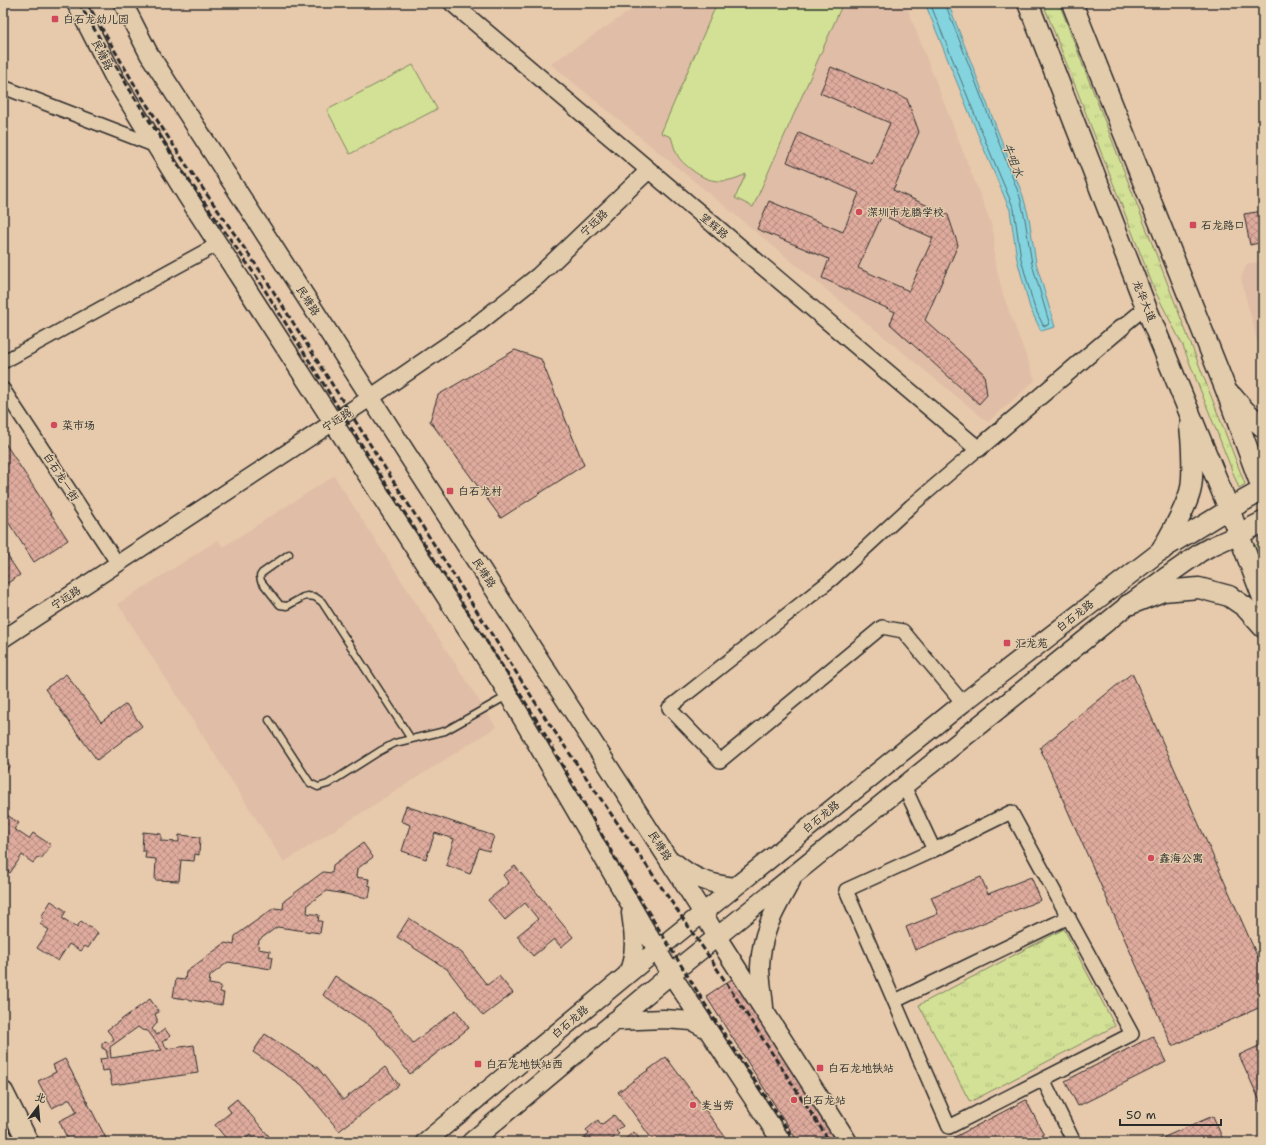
<svg xmlns="http://www.w3.org/2000/svg" width="1266" height="1145" font-family="'Shantell Sans','LXGW WenKai TC',sans-serif">
	<defs>
		<pattern id="grass-tufts" width="24" height="20" patternUnits="userSpaceOnUse"><rect width="24" height="20" fill="#d2e195"/><path d="M3 7l-1-3M5 7V3M7 7l1-3M15 17l-1-3M17 17v-4M19 17l1-3" fill="none" stroke="#b4c181"/></pattern>
		<pattern id="building-cross-hatch" width="8" height="8" patternUnits="userSpaceOnUse"><rect width="8" height="8" fill="#deab9d"/><path d="M0 0l8 8M0 8l8-8" fill="none" stroke="#b48b80"/></pattern>
	</defs>
	<rect width="100%" height="100%" fill="#e7c9ac"/>
	<filter id="ink" filterUnits="userSpaceOnUse"><feTurbulence type="fractalNoise" baseFrequency=".025" numOctaves="2"/><feDisplacementMap in="SourceGraphic" scale="8" xChannelSelector="R" yChannelSelector="G"/><feConvolveMatrix kernelMatrix="1 2 1 2 8 2 1 2 1" color-interpolation-filters="sRGB"/></filter>
	<g filter="url(#ink)">
		<path fill="#e0bda6" d="M642,3H905L990,221L994,235V259L1003,295L1035,380L988,422L551,64Z
			M1263,261V363L1241,278L1247,264Z
			M334,476L496,727L284,862L118,604L218,540L223,547Z"/>
		<path fill="url(#grass-tufts)" stroke="#7e8660" d="M1043,3H1059L1245,484L1239,488L1183,346L1155,291Z
			M1261,541L1263,542V570L1255,546L1259,542Z
			M1064,929L1115,1026L970,1102L919,1005Z"/>
		<path fill="#d2e195" stroke="#7e8660" d="M717,3H843L753,207L735,198L746,174C726,184 710,184 692,170C686,165 680,161 677,154C674,149 673,142 671,137L661,133Z
			M413,65L437,109L350,154L327,110Z"/>
		<path fill="#84d4df" stroke="#609097" d="M925,3H948L1023,196L1029,218L1036,263L1055,327L1041,331L1030,308L1017,259L1010,210L981,142Z"/>
		<g fill="none" stroke-linecap="round" stroke-linejoin="round">
			<path stroke="#4f6f73" stroke-width="1" d="M930,3L985,140L1014,209L1021,259L1034,306L1043,325L1044,326L1048,325L1049,322L1032,264L1025,219L1020,197L945,3"/>
		</g>
		<path fill="url(#building-cross-hatch)" stroke="#2b2b2b" fill-rule="evenodd" d="M831,67L907,99L919,132L893,190L948,215L958,245L925,320L984,374L987,395L979,404L890,324L895,312L822,278L829,259L757,229L769,201L843,232L859,193L787,162L799,133L872,164L890,123L820,93ZM882,215L933,238L909,291L858,268Z
			M1263,211V242L1250,245L1244,214Z
			M515,350L541,359L584,465L501,518L430,421L438,395Z
			M3,440L68,540L34,562L3,514Z
			M3,549L20,575L3,586Z
			M1132,673L1263,969V1006L1172,1046L1040,748Z
			M66,674L101,722L126,704L142,726L97,760L45,689Z
			M3,760L10,765L3,776Z
			M406,806L494,836L489,851L479,848L470,874L446,865L454,839L435,833L426,859L402,851L410,825L401,821Z
			M4,813L19,823L14,829L29,839L33,833L51,845L41,859L37,857L33,863L22,855L10,873L3,868Z
			M143,832L161,834V841L179,842V835L200,837L199,855L195,854L194,861L181,860L179,881L155,880L156,859L145,858L146,851H142Z
			M363,843L373,857L357,869L356,877L369,879L368,885L371,886L369,898L327,891L308,904L307,913L319,915L318,921H322L320,933L277,927L259,940L258,949L270,951L269,956L273,957L271,969L228,962L210,976L209,984L221,986L220,992L224,993L222,1005L173,997L176,979L185,980L186,972L225,943L234,945L235,936L274,908L283,909L284,901L323,872L332,873L333,865Z
			M515,866L573,937L561,947L554,939L533,956L517,936L538,919L525,903L505,920L488,900L509,883L503,875Z
			M981,877L988,894L1031,877L1041,900L915,950L906,927L938,914L931,897Z
			M51,901L66,911L62,918L77,927L81,921L98,933L88,948L85,946L81,951L69,944L58,961L37,948L49,930L40,924L44,919L41,917Z
			M409,918L462,953L487,985L499,976L513,993L483,1016L447,969L397,937Z
			M738,975L843,1142H798L706,996Z
			M335,976L389,1011L413,1043L456,1010L469,1028L410,1074L373,1028L323,995Z
			M150,999L159,1012L155,1014L157,1019V1023L152,1029L157,1035L165,1029L170,1036L162,1042L167,1049L194,1045L198,1073L112,1085L109,1070L102,1071L100,1059L108,1058L106,1050L102,1048V1044L105,1041L109,1043L114,1039L107,1030ZM138,1027L142,1030L148,1031L162,1050L111,1058L110,1047Z
			M265,1034L318,1068L343,1100L385,1067L399,1085L339,1131L302,1085L253,1052Z
			M1153,1036L1166,1062L1078,1106L1065,1081Z
			M1263,1044V1108L1239,1055Z
			M666,1057L729,1142H654L618,1092Z
			M65,1059L108,1142H93L91,1139L85,1142H69L59,1121L77,1112L70,1099L52,1108L38,1081L56,1072L53,1065Z
			M237,1099L274,1142H256L250,1135L242,1142H229L215,1125L231,1112L227,1107Z
			M1026,1100L1044,1135L1030,1142H945Z
			M614,1115L623,1126L616,1131L619,1134L608,1142H580L589,1134L586,1130L598,1120L601,1125Z
			M1213,1116L1224,1142H1153Z
			M634,1132L642,1142H621Z"/>
		<g fill="none" stroke-linecap="round" stroke-linejoin="round">
			<defs>
				<path id="service" d="M289,554L262,573L260,576L261,581L280,605L287,606L303,597L307,596L315,597L322,602L411,739
					M269,720L310,783L318,787L328,784L380,751L395,743L445,731L507,696"/>
				<path id="minor" d="M3,87L156,146
					M1122,327L1146,307
					M3,362L218,244
					M3,389L118,564
					M963,703L903,631L882,627L720,761L669,708L832,579L911,506L978,449
					M904,786L934,850L1011,812L1132,1034L949,1127L846,890L934,850
					M895,1001L1069,917
					M1043,1079L1074,1142"/>
				<path id="tertiary" d="M452,3L978,449L1122,327
					M3,639L370,398L475,326L538,276L648,171"/>
				<path id="secondary" d="M76,3L115,79L187,196L501,682L671,974L782,1142
					M123,3L149,54L703,913L717,937L848,1142
					M674,862C694,879 710,884 735,887
					M627,975C637,955 634,934 631,913
					M764,1007C763,994 760,980 760,967C761,932 775,910 791,881
					M614,1021L664,1019L692,1021L707,1029
					M425,1142L657,950L963,703L1162,550L1229,509
					M471,1142L671,974L1128,605L1167,576L1201,552L1210,547L1239,534"/>
				<path id="primary" d="M1028,3L1146,307L1229,509L1263,598
					M1072,3L1226,390L1263,491
					M1232,396L1245,411L1263,427
					M1229,509L1263,490
					M1239,534L1263,522
					M1162,550C1172,531 1184,513 1190,492C1194,479 1192,441 1190,427
					M1128,605L1163,591L1199,588L1229,596L1245,607L1263,627
					M3,1092L28,1142"/>
			</defs>
			<use href="#service" stroke="#2b2b2b" stroke-width="9"/>
			<use href="#minor" stroke="#2b2b2b" stroke-width="16"/>
			<use href="#tertiary" stroke="#2b2b2b" stroke-width="19"/>
			<use href="#secondary" stroke="#2b2b2b" stroke-width="21"/>
			<use href="#primary" stroke="#2b2b2b" stroke-width="23"/>
			<use href="#service" stroke="#e3ccac" stroke-width="6"/>
			<use href="#minor" stroke="#e3ccac" stroke-width="13"/>
			<use href="#tertiary" stroke="#e3ccac" stroke-width="16"/>
			<use href="#secondary" stroke="#e3ccac" stroke-width="18"/>
			<use href="#primary" stroke="#e3ccac" stroke-width="20"/>
			<path stroke="#2b2b2b" stroke-width="3" stroke-dasharray="6 3" stroke-linecap="butt" d="M79,3L134,97L179,166L258,279L378,471L538,722L615,858L713,1017L796,1142
				M87,3L140,94L185,163L263,275L385,468L546,719L710,958L830,1142"/>
		</g>
	</g>
	<g fill="#d1495b" stroke="#e3ccac" stroke-width="1.5">
		<rect x="51" y="15" width="8" height="8" rx="2"/>
		<circle cx="859" cy="212" r="4"/>
		<rect x="1189" y="221" width="8" height="8" rx="2"/>
		<circle cx="54" cy="425" r="4"/>
		<rect x="446" y="487" width="8" height="8" rx="2"/>
		<rect x="1003" y="639" width="8" height="8" rx="2"/>
		<circle cx="1151" cy="858" r="4"/>
		<rect x="474" y="1060" width="8" height="8" rx="2"/>
		<rect x="816" y="1064" width="8" height="8" rx="2"/>
		<circle cx="794" cy="1100" r="4"/>
		<circle cx="693" cy="1105" r="4"/>
	</g>
	<g text-anchor="middle" dominant-baseline="central" stroke-width="3" stroke-linejoin="round" paint-order="stroke">
		<g font-size="11" fill="#2b2b2b" stroke="#e3ccac" text-anchor="start">
			<text x="63" y="19">白石龙幼儿园</text>
			<text x="867" y="212">深圳市龙腾学校</text>
			<text x="1201" y="225">石龙路口</text>
			<text x="62" y="425">菜市场</text>
			<text x="458" y="491">白石龙村</text>
			<text x="1015" y="643">汇龙苑</text>
			<text x="1159" y="858">鑫海公寓</text>
			<text x="486" y="1064">白石龙地铁站西</text>
			<text x="828" y="1068">白石龙地铁站</text>
			<text x="802" y="1100">白石龙站</text>
			<text x="701" y="1105">麦当劳</text>
		</g>
		<g font-size="11" fill="#2b2b2b" stroke="#e3ccac">
			<text transform="translate(102 55) rotate(63)">民塘路</text>
			<text transform="translate(594 223) rotate(-44)">宁远路</text>
			<text transform="translate(714 226) rotate(40)">望辉路</text>
			<text transform="translate(308 301) rotate(57)">民塘路</text>
			<text transform="translate(1144 301) rotate(68)">龙华大道</text>
			<text transform="translate(337 420) rotate(-33)">宁远路</text>
			<text transform="translate(61 477) rotate(57)">白石龙一街</text>
			<text transform="translate(484 573) rotate(57)">民塘路</text>
			<text transform="translate(66 598) rotate(-33)">宁远路</text>
			<text transform="translate(1075 616) rotate(-38)">白石龙路</text>
			<text transform="translate(821 817) rotate(-39)">白石龙路</text>
			<text transform="translate(660 846) rotate(57)">民塘路</text>
			<text transform="translate(570 1022) rotate(-40)">白石龙路</text>
		</g>
		<g font-size="12" font-style="italic" fill="#343c3d" stroke="#e3ccac">
			<text transform="translate(1013 160) rotate(69)">牛咀水</text>
		</g>
	</g>
	<rect width="1266" height="1145" fill="none" stroke="#e3ccac" stroke-width="16"/>
	<rect x="8" y="8" width="1250" height="1129" fill="none" stroke="#2b2b2b" stroke-width="1.5" filter="url(#ink)"/>
	<g transform="translate(38 1107) rotate(16)" stroke="#e3ccac" stroke-width="3" paint-order="stroke">
	<path d="M0-3L7 15L0 10L-7 15Z" fill="#2b2b2b"/>
	<text y="-6" font-size="11" font-weight="bold" text-anchor="middle" fill="#2b2b2b">北</text>
	</g>
	<path d="M1120 1119v6h101v-6" fill="none" stroke="#2b2b2b" stroke-width="2"/>
	<text x="1126" y="1119" font-size="12" fill="#2b2b2b" stroke="#e3ccac" stroke-width="3" paint-order="stroke">50 m</text>
</svg>
